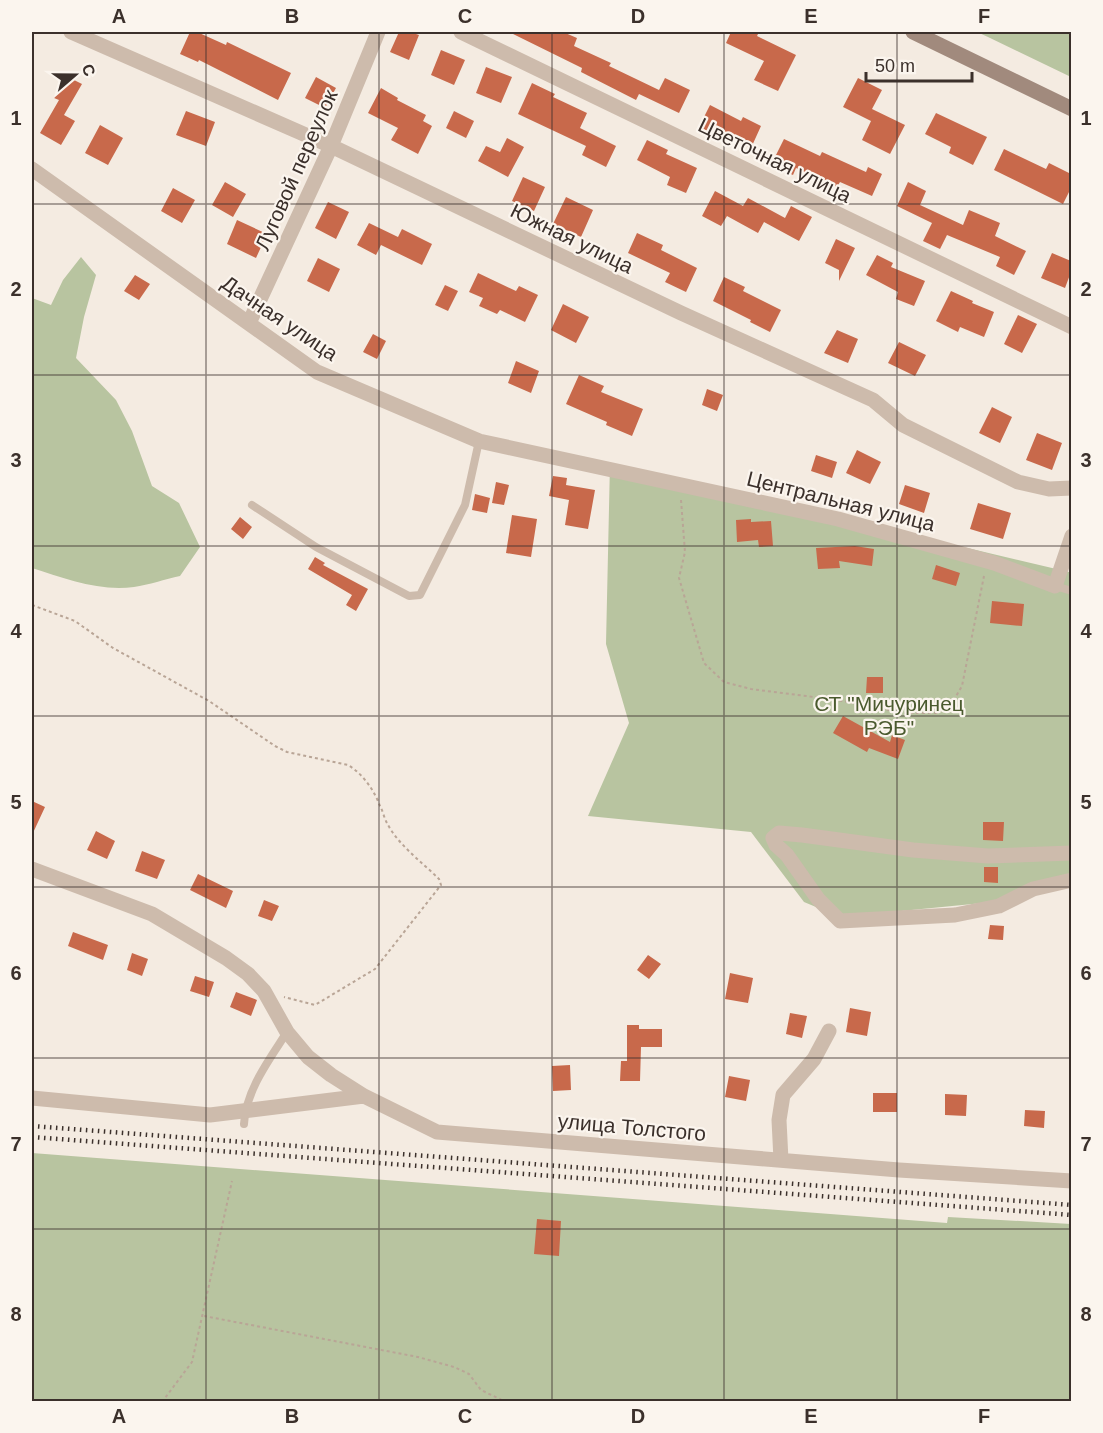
<svg xmlns="http://www.w3.org/2000/svg" width="1103" height="1433" font-family="Helvetica,sans-serif">
	<rect width="100%" height="100%" fill="#f4ebe1"/>
	<path fill="#b8c4a0" d="M977,32H1071V77L988,37Z
		M81,257L96,275L84,317L76,358L116,400L132,431L152,486L179,503L200,547L180,576C165,579 149,585 134,587C100,592 63,578 32,568V298L51,305L63,280Z
		M610,463L1069,572L1071,566V875L993,902L840,917L804,902L751,832L588,816L629,723L606,644Z
		M32,1153L947,1223L948,1217L1071,1224V1401H32Z"/>
	<path fill="#c8694b" d="M190,32H197L226,45L227,42L291,73L278,100L199,60L198,62L180,54Z
		M399,32H410L419,35L409,60L390,52Z
		M509,32H563L577,38L574,46L611,63L609,66L659,90L665,78L690,90L679,113L639,94L636,100L581,72L582,68Z
		M731,32H759L757,36L796,55L778,91L754,80L764,61L726,43Z
		M441,50L465,60L454,85L431,75Z
		M486,67L512,77L501,103L476,93Z
		M66,76L82,84L64,115L75,121L61,145L40,133L59,100L54,98Z
		M316,77L336,88L325,108L305,98Z
		M858,78L882,90L872,109L905,125L890,154L862,140L871,121L843,107Z
		M532,83L555,94L553,97L587,113L580,128L616,146L606,167L582,155L586,146L518,114Z
		M381,88L398,98L397,100L426,115L423,121L432,126L418,154L391,140L398,128L368,113Z
		M710,105L741,121L743,117L761,126L751,148L720,132L718,136L699,127Z
		M186,111L215,122L206,146L176,135Z
		M454,111L474,121L466,138L446,128Z
		M936,113L987,137L973,165L949,153L951,147L925,134Z
		M100,125L123,138L108,165L85,153Z
		M507,138L524,147L508,177L478,161L486,146L500,152Z
		M784,139L820,156L822,152L866,172L868,167L882,174L872,196L840,182L837,187L796,168L793,175L771,165Z
		M647,140L668,150L666,154L697,168L686,193L667,185L670,177L637,160Z
		M1004,149L1046,169L1049,163L1071,174V188L1063,204L994,170Z
		M523,177L545,187L534,211L512,201Z
		M225,182L246,194L233,217L212,205Z
		M908,182L926,191L920,205L963,225L969,210L1000,223L995,236L1026,251L1014,275L996,266L1000,257L947,235L940,249L923,241L932,223L897,206Z
		M173,188L195,200L182,223L161,211Z
		M715,191L743,206L748,198L785,218L791,206L812,217L799,241L764,222L758,233L727,216L721,226L702,216Z
		M566,197L593,210L581,237L553,224Z
		M328,202L349,212L336,239L315,228Z
		M237,220L267,234L256,258L227,244Z
		M369,223L398,237L402,229L432,244L422,265L381,245L376,255L357,245Z
		M637,233L663,245L661,250L697,268L686,292L665,282L670,273L628,253Z
		M836,239L855,248L839,281V270L825,263Z
		M1052,253L1071,261V272L1065,288L1041,278Z
		M877,255L893,263L891,267L925,281L914,306L896,299L898,292L866,275Z
		M318,258L340,269L329,292L307,281Z
		M478,273L516,291L519,286L538,295L525,322L500,310L497,314L479,306L483,298L469,292Z
		M135,275L150,284L139,300L124,291Z
		M724,277L745,287L743,291L781,310L770,332L750,322L751,320L713,301Z
		M445,285L458,291L448,311L435,305Z
		M951,291L973,301L972,303L994,312L984,337L960,327L958,332L936,321Z
		M563,304L589,317L576,343L551,330Z
		M1018,315L1037,324L1022,353L1004,344Z
		M837,330L858,339L848,363L824,353Z
		M373,334L386,341L377,359L363,352Z
		M899,342L926,355L915,376L888,363Z
		M516,361L539,371L531,393L508,383Z
		M579,375L604,386L601,392L643,409L632,436L606,425L607,422L566,404Z
		M707,389L723,395L717,411L702,405Z
		M992,407L1012,417L1000,443L979,433Z
		M1037,433L1062,443L1052,470L1026,460Z
		M857,450L881,462L870,484L846,473Z
		M816,455L837,462L832,478L811,471Z
		M553,476L567,478L566,485L595,490L588,529L565,525L569,500L549,496Z
		M496,482L509,485L504,505L492,503Z
		M905,485L930,493L924,513L899,504Z
		M475,494L490,498L487,513L472,510Z
		M978,503L1011,513L1003,539L970,529Z
		M512,515L537,519L531,557L506,553Z
		M240,517L252,527L243,539L231,529Z
		M751,519V522L771,521L773,546L759,547L758,540L737,542L736,520Z
		M855,546L874,549L872,566L839,561L840,568L818,569L816,548Z
		M315,557L325,563L323,565L368,589L356,611L346,605L352,595L308,569Z
		M936,565L960,573L956,586L932,579Z
		M992,601L1024,604L1022,626L990,623Z
		M867,677H883V693H866Z
		M843,716L890,742L892,735L905,740L898,759L869,748L867,752L833,733Z
		M32,801L45,807L32,835Z
		M983,822H1004L1003,841L983,840Z
		M96,831L115,841L107,859L87,850Z
		M142,851L165,860L157,879L135,871Z
		M984,867H998V883L984,882Z
		M198,874L233,891L226,908L190,890Z
		M264,900L279,906L272,921L258,916Z
		M990,925L1004,926L1003,940L988,939Z
		M73,932L108,945L103,960L68,946Z
		M132,953L148,959L142,976L127,970Z
		M648,955L661,964L649,979L637,970Z
		M730,973L753,978L748,1003L725,999Z
		M195,976L214,982L209,997L190,991Z
		M236,992L257,1000L251,1016L230,1007Z
		M850,1008L871,1012L867,1036L846,1032Z
		M790,1013L807,1016L802,1038L786,1034Z
		M627,1025H639V1029H662V1047H641L640,1081H620L621,1061H627Z
		M570,1065L571,1090L553,1091L552,1066Z
		M729,1076L750,1080L746,1101L725,1097Z
		M873,1093H897V1112H873Z
		M945,1094L967,1095L966,1116L945,1115Z
		M1025,1110L1045,1111L1044,1128L1024,1126Z
		M537,1219L561,1221L559,1256L534,1254Z"/>
	<g fill="none" stroke-linecap="round" stroke-linejoin="round">
		<path stroke="#b9a596" stroke-width="2" stroke-dasharray="3 3" stroke-linecap="butt" d="M681,500L685,552L679,578L704,663L724,682L751,689L837,700L905,713H937L952,703L962,686L984,576
			M32,605L75,621L113,648L209,701L275,746L287,752L348,765C363,774 374,790 380,806C383,811 384,818 387,823C398,845 422,862 439,879L441,885L375,969L315,1005L284,997
			M204,1316L418,1357L454,1367L469,1374L481,1390L506,1402
			M162,1402L192,1362L232,1181"/>
		<path stroke="#cdbbac" stroke-width="8" d="M252,505L316,547L409,596L420,595L465,505L479,441
			M1055,586L1072,591
			M244,1124C246,1090 269,1060 287,1032"/>
		<path stroke="#cdbbac" stroke-width="15" d="M71,32L331,146L681,313L873,400L903,425L1018,482L1049,489L1072,488
			M461,32L1072,327
			M32,169L317,372L479,441L838,519L994,563L1055,586L1072,536
			M249,323L331,146L378,32
			M1072,853L988,856L913,850L802,835L779,833L773,838L776,845L787,855L818,899L840,921L955,915L999,906L1033,889L1072,880
			M32,869L152,914L226,958L248,974L264,991L287,1032L308,1057L331,1075L364,1096L437,1132L899,1170L1072,1181
			M32,1098L210,1115L364,1096
			M781,1160L779,1120L783,1095L814,1059L829,1031"/>
		<path stroke="#a18a7d" stroke-width="15" d="M913,32L1072,109"/>
		<path stroke="#3b302b" stroke-width="4.5" stroke-dasharray="1.5 4.5" stroke-linecap="butt" d="M32,1126L1072,1205
			M32,1137L1072,1215"/>
	</g>
	<path fill="none" stroke="#3b302b" stroke-width="1.5" stroke-opacity="0.55" d="M206,32V1402M379,32V1402M552,32V1402M724,32V1402M897,32V1402M32,204H1072M32,375H1072M32,546H1072M32,716H1072M32,887H1072M32,1058H1072M32,1229H1072"/>
	<g text-anchor="middle" dominant-baseline="central" stroke-width="4.5" stroke-linejoin="round" paint-order="stroke">
		<g font-size="21" fill="#3b302b" stroke="#fbf5ee">
			<text transform="translate(775 160) rotate(26)">Цветочная улица</text>
			<text transform="translate(296 170) rotate(-66)">Луговой переулок</text>
			<text transform="translate(572 238) rotate(26)">Южная улица</text>
			<text transform="translate(280 318) rotate(34)">Дачная улица</text>
			<text transform="translate(841 501) rotate(14)">Центральная улица</text>
			<text transform="translate(632 1127) rotate(5)">улица Толстого</text>
		</g>
		<g font-size="21" fill="#4a5a2e" stroke="#fbf5ee">
			<text x="889" y="703">СТ "Мичуринец<tspan x="889" dy="24">РЭБ"</tspan></text>
		</g>
	</g>
	<rect width="1103" height="1433" fill="none" stroke="#fbf5ee" stroke-width="66"/>
	<g transform="translate(75 75) rotate(70)" stroke="#fbf5ee" stroke-width="4.5" paint-order="stroke">
	<path d="M0-4.5L10 22L0 15L-10 22Z" fill="#3b302b"/>
	<text y="-9" font-size="16" font-weight="bold" text-anchor="middle" fill="#3b302b">С</text>
	</g>
	<path d="M866 72v9h106v-9" fill="none" stroke="#3b302b" stroke-width="3"/>
	<text x="875" y="72" font-size="18" fill="#3b302b" stroke="#fbf5ee" stroke-width="4.5" paint-order="stroke">50 m</text>
	<rect x="33" y="33" width="1037" height="1367" fill="none" stroke="#3b302b" stroke-width="2"/>
	<g font-size="20" text-anchor="middle" font-weight="bold" fill="#3b302b">
		<text x="119" y="23">A</text>
		<text x="292" y="23">B</text>
		<text x="465" y="23">C</text>
		<text x="638" y="23">D</text>
		<text x="811" y="23">E</text>
		<text x="984" y="23">F</text>
		<text x="16" y="125">1</text>
		<text x="1086" y="125">1</text>
		<text x="16" y="296">2</text>
		<text x="1086" y="296">2</text>
		<text x="16" y="467">3</text>
		<text x="1086" y="467">3</text>
		<text x="16" y="638">4</text>
		<text x="1086" y="638">4</text>
		<text x="16" y="809">5</text>
		<text x="1086" y="809">5</text>
		<text x="16" y="980">6</text>
		<text x="1086" y="980">6</text>
		<text x="16" y="1151">7</text>
		<text x="1086" y="1151">7</text>
		<text x="16" y="1321">8</text>
		<text x="1086" y="1321">8</text>
		<text x="119" y="1423">A</text>
		<text x="292" y="1423">B</text>
		<text x="465" y="1423">C</text>
		<text x="638" y="1423">D</text>
		<text x="811" y="1423">E</text>
		<text x="984" y="1423">F</text>
	</g>
</svg>
